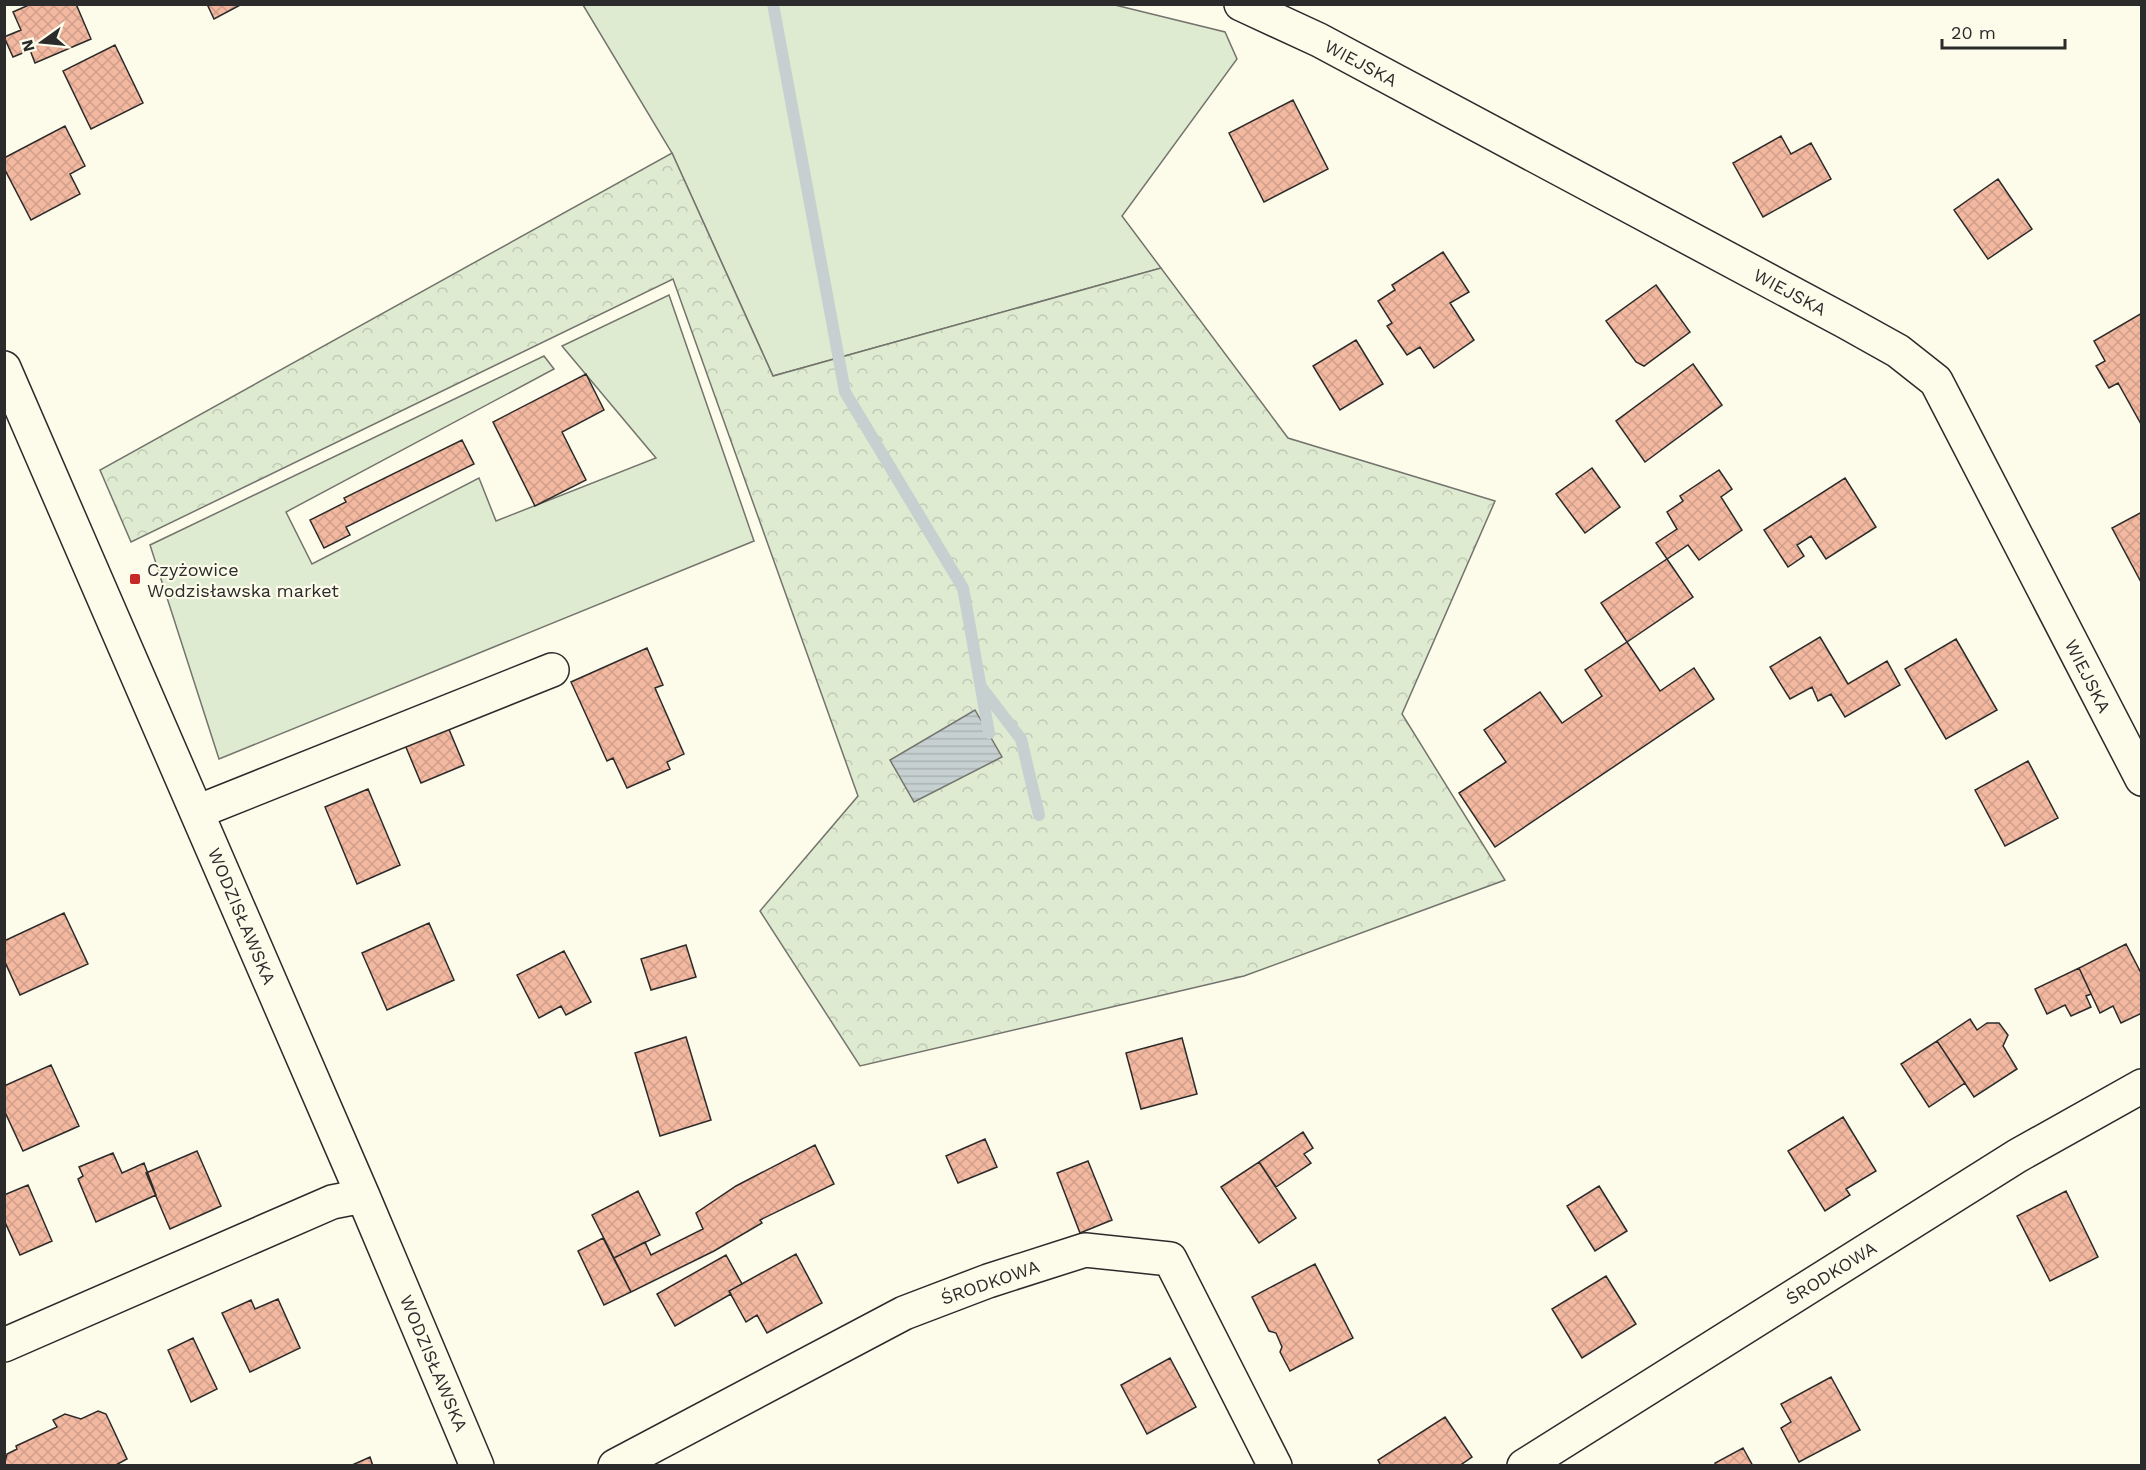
<svg xmlns="http://www.w3.org/2000/svg" width="2146" height="1470" font-family="'Work Sans',sans-serif">
	<defs>
		<pattern id="forest-crowns" width="20" height="18" patternUnits="userSpaceOnUse" patternTransform="scale(1.5)"><rect width="20" height="18" fill="#deebd1"/><path d="M2 6a3 3 0 1 1 6 0M12 15a3 3 0 1 1 6 0" fill="none" stroke="#bfcab4"/></pattern>
		<pattern id="water-rules" width="6" height="5" patternUnits="userSpaceOnUse" patternTransform="scale(1.5)"><rect width="6" height="5" fill="#c7d0d0"/><path d="M0 2.5h6" fill="none" stroke="#abb3b3"/></pattern>
		<pattern id="building-cross-hatch" width="8" height="8" patternUnits="userSpaceOnUse" patternTransform="scale(1.5)"><rect width="8" height="8" fill="#f2b8a0"/><path d="M0 0l8 8M0 8l8-8" fill="none" stroke="#d09e8a"/></pattern>
	</defs>
	<rect width="100%" height="100%" fill="#fdfbea"/>
	<path fill="#deebd1" stroke="#74746e" stroke-width="1.5" d="M583,5H1115L1225,32L1237,59L1122,216L1161,268L773,376L672,153Z
		M669,295L754,541L219,759L150,545L544,356L554,369L286,512L312,564L479,478L496,521L656,458L562,346Z"/>
	<path fill="url(#forest-crowns)" stroke="#74746e" stroke-width="1.5" d="M672,153L773,376L1161,268L1288,438L1495,501L1402,714L1505,880L1244,976L860,1066L760,911L858,796L673,279L131,542L100,470Z"/>
	<path fill="url(#water-rules)" stroke="#74746e" stroke-width="1.5" d="M975,710L1002,757L914,802L890,760Z"/>
	<g fill="none" stroke-linecap="round" stroke-linejoin="round">
		<path stroke="#c7d0d0" stroke-width="12" d="M773,4L845,392L963,588L989,733
			M981,687L1021,739L1039,815"/>
	</g>
	<path fill="url(#building-cross-hatch)" stroke="#2b2b2b" stroke-width="1.5" d="M31,4H76L91,39L35,63L30,50L13,57L4,37L21,30L13,12Z
		M207,4H242L214,19Z
		M115,45L143,103L91,129L63,71Z
		M1293,100L1328,169L1264,202L1229,133Z
		M65,126L85,166L70,174L80,194L31,220L4,168V158Z
		M1781,136L1791,154L1811,143L1831,179L1763,217L1733,163Z
		M1998,179L2032,229L1988,259L1954,210Z
		M1443,252L1469,292L1450,303L1474,340L1434,368L1420,347L1407,355L1387,326L1392,323L1378,301L1395,290L1392,285Z
		M1656,285L1690,332L1644,366L1636,362L1606,321Z
		M2142,313V424H2141L2118,383L2109,388L2096,366L2105,361L2094,341Z
		M1356,340L1383,384L1340,410L1313,366Z
		M1693,364L1722,405L1645,462L1616,421Z
		M586,374L604,410L562,432L586,480L535,506L493,422Z
		M462,440L474,464L346,527L350,535L324,548L310,520L346,502L344,498Z
		M1592,468L1620,507L1585,533L1556,494Z
		M1719,470L1732,489L1721,497L1742,530L1699,560L1688,545L1667,559L1656,543L1677,529L1667,512L1683,501L1680,496Z
		M1845,478L1876,527L1826,559L1811,536L1797,545L1804,556L1788,567L1764,530Z
		M2142,512V582H2141L2112,528Z
		M1667,559L1693,597L1627,642L1601,603Z
		M1820,637L1848,684L1887,661L1900,685L1845,717L1831,694L1818,701L1812,687L1790,699L1770,667Z
		M1956,639L1997,710L1946,739L1905,669Z
		M1627,642L1660,691L1694,668L1714,699L1495,847L1459,793L1506,762L1484,730L1540,692L1562,723L1602,696L1585,670Z
		M647,648L663,685L655,688L684,754L667,762L670,769L627,788L613,758L607,761L571,682Z
		M448,727L464,765L421,783L405,745Z
		M2028,761L2058,818L2005,846L1975,790Z
		M368,789L400,865L357,884L325,807Z
		M64,913L88,964L20,995L4,960V941Z
		M429,923L454,980L387,1010L362,953Z
		M2126,944L2142,975V1013L2121,1023L2113,1006L2100,1013L2079,968Z
		M686,945L696,977L651,990L641,959Z
		M564,951L591,1002L566,1015L561,1006L539,1018L517,975Z
		M2079,968L2091,994L2086,996L2091,1007L2071,1016L2065,1005L2047,1014L2035,989Z
		M1970,1019L1977,1030L1987,1023H1999L2008,1035L2003,1046L2017,1069L1974,1097L1937,1041Z
		M686,1037L711,1120L660,1136L635,1053Z
		M1182,1038L1197,1094L1141,1109L1126,1053Z
		M1937,1041L1965,1083L1929,1107L1901,1064Z
		M51,1065L79,1126L23,1151L4,1110V1086Z
		M1843,1117L1876,1171L1846,1189L1850,1195L1825,1211L1788,1151Z
		M1303,1132L1313,1148L1304,1154L1311,1163L1276,1187L1259,1162Z
		M985,1139L997,1167L958,1183L946,1156Z
		M815,1145L834,1184L760,1220L762,1223L714,1251L631,1292L614,1258L645,1242L651,1255L703,1229L696,1213L736,1186Z
		M197,1151L221,1206L170,1229L146,1173Z
		M113,1153L122,1173L144,1163L156,1195L96,1222L78,1179L83,1176L79,1167Z
		M1088,1161L1112,1220L1080,1233L1057,1173Z
		M1259,1162L1296,1218L1259,1243L1221,1187Z
		M28,1185L52,1241L20,1255L4,1220V1195Z
		M1599,1186L1627,1231L1595,1251L1567,1206Z
		M638,1191L660,1235L614,1258L592,1215Z
		M2066,1191L2098,1257L2050,1281L2017,1216Z
		M603,1238L631,1292L604,1305L578,1251Z
		M796,1254L822,1303L767,1333L757,1315L746,1322L729,1291Z
		M726,1255L742,1284L729,1291L731,1294L675,1326L657,1294Z
		M1315,1264L1353,1338L1290,1371L1280,1352L1282,1347L1276,1333L1269,1331L1252,1297Z
		M1606,1276L1636,1324L1582,1358L1552,1309Z
		M278,1299L300,1348L250,1372L222,1313L251,1300L255,1309Z
		M193,1338L217,1389L191,1402L168,1350Z
		M1170,1358L1196,1407L1147,1434L1121,1385Z
		M1831,1377L1860,1430L1799,1462L1781,1428L1791,1422L1781,1404Z
		M98,1411L106,1414L127,1459L114,1466H4L7,1454L17,1449L16,1446L57,1427L53,1420L65,1414L81,1419Z
		M1445,1417L1472,1457L1459,1466H1381L1378,1460Z
		M1743,1448L1753,1466H1716L1715,1463Z
		M370,1457L373,1466H350Z"/>
	<g fill="none" stroke-linecap="round" stroke-linejoin="round">
		<defs>
			<path id="minor" d="M1241,4L1319,40L1846,322L1898,351L1936,381L2142,779
				M4,368L363,1196L477,1466
				M197,812L552,670
				M4,1345L332,1202L363,1196
				M615,1466L904,1313L988,1281L1085,1250L1170,1259L1275,1466
				M1524,1466L2017,1156L2142,1086"/>
		</defs>
		<use href="#minor" stroke="#2b2b2b" stroke-width="36"/>
		<use href="#minor" stroke="#fdfbea" stroke-width="33"/>
	</g>
	<rect fill="#c62828" stroke="#fdfbea" stroke-width="2" x="129" y="573" width="12" height="12" rx="3"/>
	<g text-anchor="middle" dominant-baseline="central" stroke-width="4.5" stroke-linejoin="round" paint-order="stroke">
		<g font-size="18" fill="#2b2b2b" stroke="#fdfbea">
			<text transform="translate(1361 63) rotate(28)">WIEJSKA</text>
			<text transform="translate(1790 292) rotate(28)">WIEJSKA</text>
			<text transform="translate(2088 676) rotate(63)">WIEJSKA</text>
			<text transform="translate(242 916) rotate(67)">WODZISŁAWSKA</text>
			<text transform="translate(1831 1273) rotate(-32)">ŚRODKOWA</text>
			<text transform="translate(990 1282) rotate(-19)">ŚRODKOWA</text>
			<text transform="translate(434 1363) rotate(67)">WODZISŁAWSKA</text>
		</g>
		<g font-size="18" fill="#2b2b2b" stroke="#fdfbea" text-anchor="start">
			<text x="147" y="569">Czyżowice<tspan x="147" dy="21">Wodzisławska market</tspan></text>
		</g>
	</g>
	<rect width="2146" height="1470" fill="none" stroke="#2b2b2b" stroke-width="12"/>
	<g transform="translate(42 42) rotate(255)" stroke="#fdfbea" stroke-width="4.5" paint-order="stroke">
	<path d="M0-4.5L10 22L0 15L-10 22Z" fill="#2b2b2b"/>
	<text y="-9" font-size="16" font-weight="bold" text-anchor="middle" fill="#2b2b2b">N</text>
	</g>
	<path d="M1942 39v9h123v-9" fill="none" stroke="#2b2b2b" stroke-width="3"/>
	<text x="1951" y="39" font-size="18" fill="#2b2b2b" stroke="#fdfbea" stroke-width="4.5" paint-order="stroke">20 m</text>
</svg>
